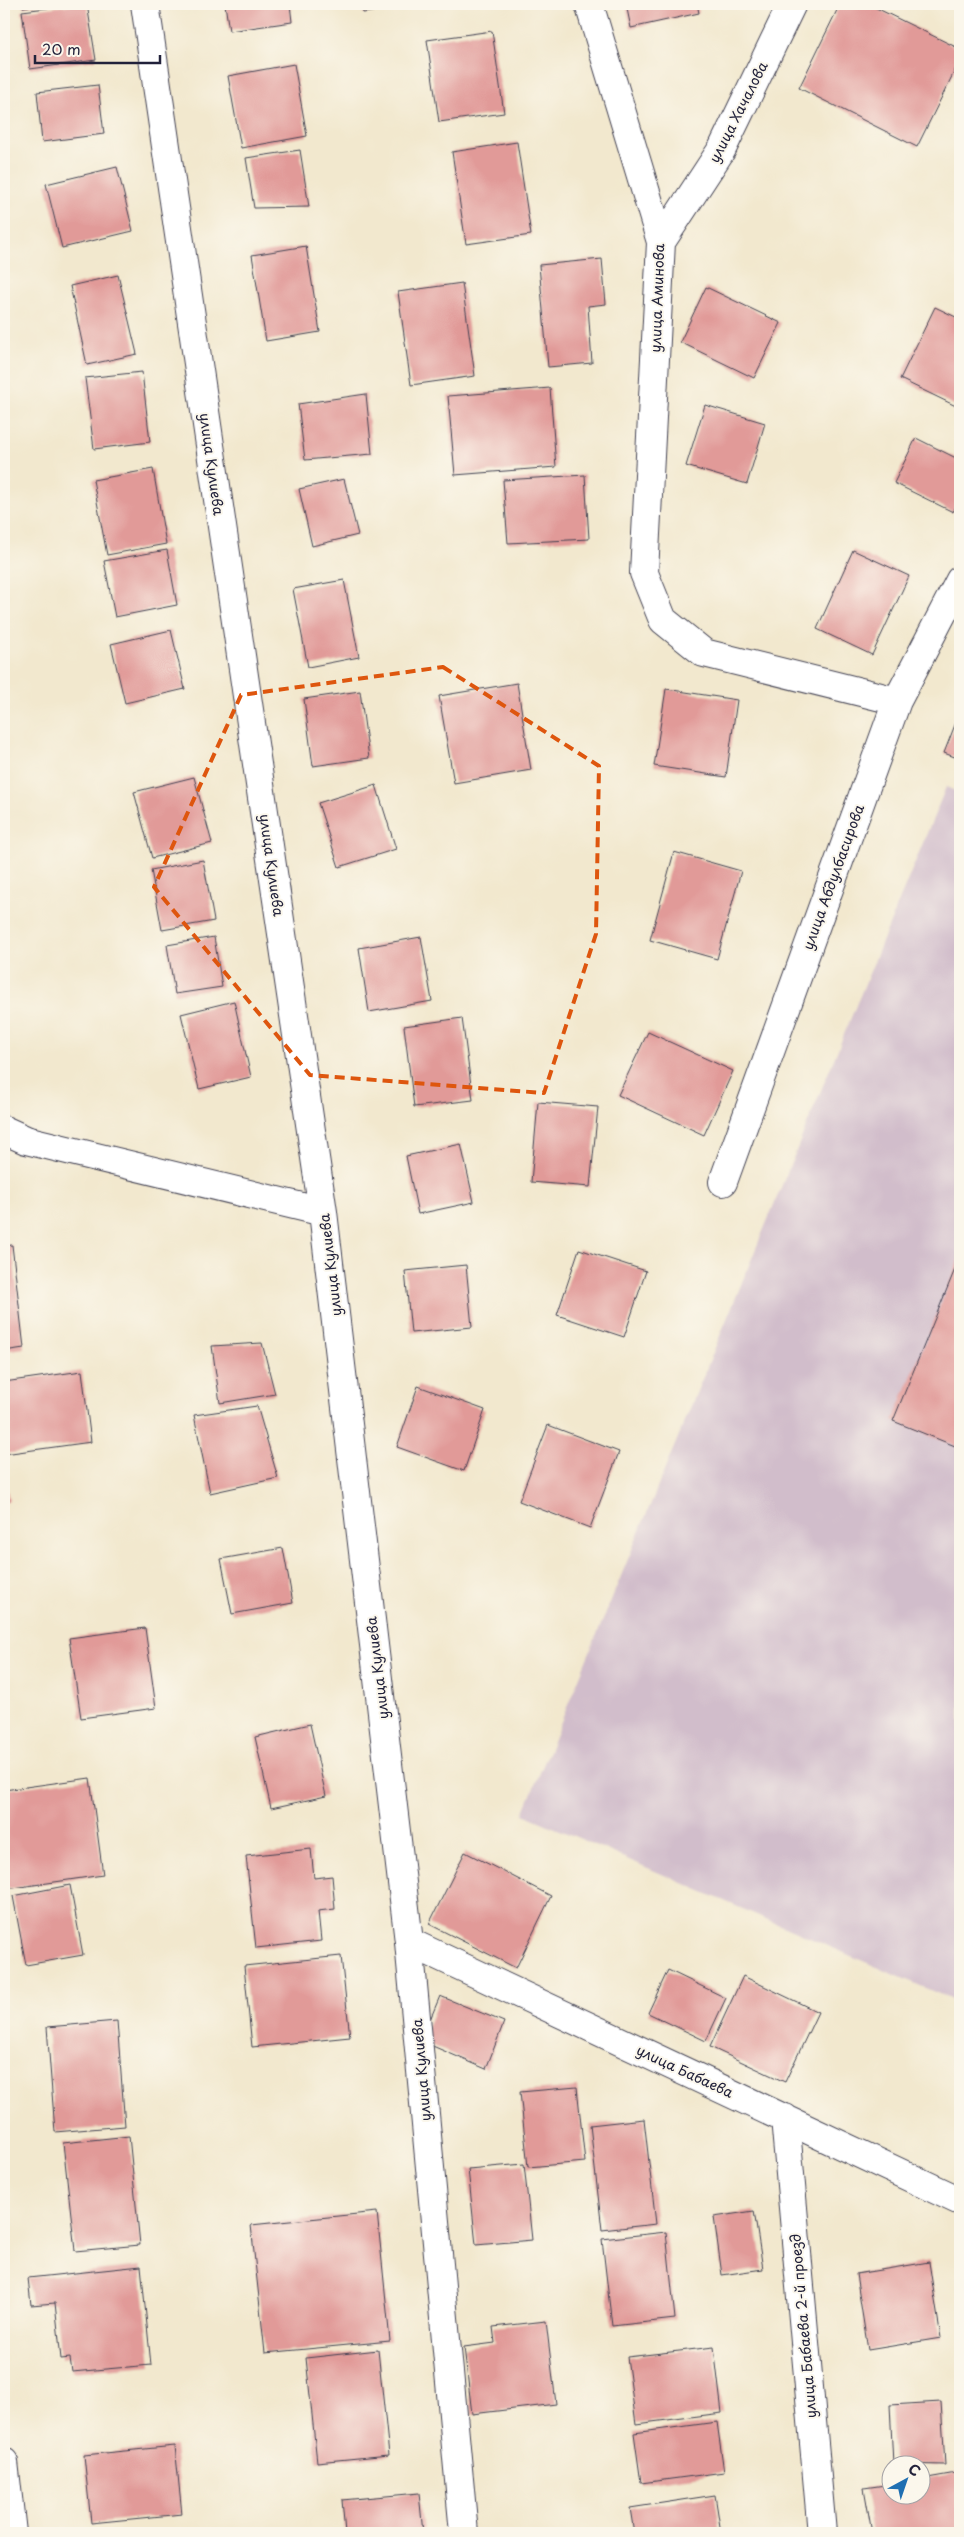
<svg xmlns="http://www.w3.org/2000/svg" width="964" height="2537" font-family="'Playpen Sans',sans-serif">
	<rect width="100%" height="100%" fill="#fbf7ec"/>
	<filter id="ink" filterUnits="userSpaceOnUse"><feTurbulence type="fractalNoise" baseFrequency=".02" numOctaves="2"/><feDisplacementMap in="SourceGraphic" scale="10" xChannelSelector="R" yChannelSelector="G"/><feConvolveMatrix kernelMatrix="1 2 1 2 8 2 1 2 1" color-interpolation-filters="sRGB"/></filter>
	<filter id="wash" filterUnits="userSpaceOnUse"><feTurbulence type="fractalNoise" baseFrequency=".0096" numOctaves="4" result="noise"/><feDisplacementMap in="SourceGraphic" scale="20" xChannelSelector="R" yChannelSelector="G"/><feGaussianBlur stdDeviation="1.12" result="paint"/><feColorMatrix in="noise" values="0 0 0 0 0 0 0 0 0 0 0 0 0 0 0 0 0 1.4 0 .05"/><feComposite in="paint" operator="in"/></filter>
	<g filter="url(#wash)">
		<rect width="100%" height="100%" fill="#f2e8ce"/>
		<path fill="#d1bdcb" d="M946,787L960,793V2003L523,1814Z"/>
		<g id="blocks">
			<path fill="#e19a98" d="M22,4H38V5L23,7Z
				M80,4H87L96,60L30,69L22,11Z
				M225,4H290L292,22L229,31Z
				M361,4H420V5L363,13Z
				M626,4H697L699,13L631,28Z
				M840,4H868L960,49V60L917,147L799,88Z
				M492,31L504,113L439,122L427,40Z
				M294,64L307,136L241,148L228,76Z
				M98,85L104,134L42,142L37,92Z
				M517,142L531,235L466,244L452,152Z
				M300,150L309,207L254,208L246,158Z
				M117,167L133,231L62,248L46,184Z
				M306,246L320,332L266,341L252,255Z
				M602,259L606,304L588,306L592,363L548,367L539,265Z
				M118,275L137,354L87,365L70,286Z
				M462,283L475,376L411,385L398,292Z
				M706,287L781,323L754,378L680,342Z
				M935,307L960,319V408L900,379Z
				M142,372L150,442L94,449L85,378Z
				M550,388L556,467L455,475L448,396Z
				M366,394L372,454L305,460L298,404Z
				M705,405L765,423L747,484L686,466Z
				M916,438L960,460V496L953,512L894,483Z
				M153,469L166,544L107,555L93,480Z
				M585,475L589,539L508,543L503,480Z
				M344,479L358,535L312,546L299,489Z
				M167,550L177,605L115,617L104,561Z
				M853,550L909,576L872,655L817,629Z
				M344,580L359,657L308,667L293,589Z
				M171,630L185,689L125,703L111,644Z
				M517,683L531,770L454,783L439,696Z
				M666,689L737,700L726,777L654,766Z
				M360,691L369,758L313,766L304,699Z
				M960,712V759L944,753Z
				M194,777L212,843L152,858L134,792Z
				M376,785L396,849L339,867L318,803Z
				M674,852L741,871L717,959L650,940Z
				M203,860L214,921L162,930L151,870Z
				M214,937L222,987L175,994L167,945Z
				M421,937L432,1001L369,1012L359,948Z
				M234,1001L251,1077L199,1089L181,1014Z
				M462,1018L473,1100L414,1107L404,1026Z
				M648,1032L733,1071L704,1135L618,1095Z
				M538,1102L598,1107L590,1187L531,1182Z
				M461,1144L474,1202L418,1214L406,1156Z
				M12,1245L24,1348L4,1351V1246Z
				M579,1249L646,1271L624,1337L557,1315Z
				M960,1257V1448L893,1421Z
				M466,1265L472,1327L411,1333L405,1271Z
				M262,1343L275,1394L220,1403L212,1346Z
				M82,1371L91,1442L4,1454V1382Z
				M418,1386L485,1410L464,1471L397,1447Z
				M257,1406L278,1478L210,1493L194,1415Z
				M548,1425L619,1452L590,1528L519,1501Z
				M4,1470L9,1501H4Z
				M283,1548L293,1603L232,1614L221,1559Z
				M145,1628L156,1708L81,1718L69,1638Z
				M310,1724L326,1796L271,1808L255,1737Z
				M90,1778L103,1875L6,1889L4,1790Z
				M311,1849L314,1878L332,1876L335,1909L318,1911L321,1941L256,1948L246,1856Z
				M465,1852L551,1896L516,1968L429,1924Z
				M70,1885L83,1955L26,1965L13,1896Z
				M341,1956L350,2037L252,2047L244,1966Z
				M668,1970L726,1998L706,2041L648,2013Z
				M743,1976L818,2012L785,2082L710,2047Z
				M440,1996L504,2022L486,2069L421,2041Z
				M117,2021L125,2126L55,2132L47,2027Z
				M577,2087L585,2162L528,2167L520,2092Z
				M644,2119L656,2224L602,2230L590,2125Z
				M129,2136L140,2245L75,2251L63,2143Z
				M524,2164L532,2240L476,2245L468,2169Z
				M754,2211L763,2269L722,2275L714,2217Z
				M377,2212L390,2341L265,2353L251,2225Z
				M666,2232L675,2319L612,2326L602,2239Z
				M929,2262L941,2338L868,2350L856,2274Z
				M141,2266L151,2365L72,2372L70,2358L61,2359L55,2303L31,2305L28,2278Z
				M546,2321L556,2404L472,2414L464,2347L495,2343L493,2327Z
				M714,2347L722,2413L636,2424L627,2357Z
				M378,2350L389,2455L317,2462L306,2358Z
				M941,2402L945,2465L893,2464L890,2405Z
				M717,2422L724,2472L641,2483L634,2433Z
				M175,2446L182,2514L91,2523L84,2455Z
				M956,2473L960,2497V2533H872L864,2488L892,2484V2494H922V2479Z
				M419,2493L423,2533H345L342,2500Z
				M715,2495L721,2533H634L630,2508Z"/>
		</g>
	</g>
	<g filter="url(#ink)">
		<use href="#blocks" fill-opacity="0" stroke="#414051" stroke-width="1"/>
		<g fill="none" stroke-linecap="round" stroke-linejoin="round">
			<defs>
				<path id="minor" d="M145,4L323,1212L409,1942L464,2533
					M589,4L661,242L644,573L663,620L704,653L897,701
					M661,242L722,149L792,4
					M4,1130L26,1140L323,1212
					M723,1182L897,701L960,580
					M409,1942L960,2201
					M785,2118L822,2533
					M4,2462L12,2533"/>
			</defs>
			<use href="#minor" stroke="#414051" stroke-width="30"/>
			<use href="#minor" stroke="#fff" stroke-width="28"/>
		</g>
	</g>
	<path fill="none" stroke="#de560e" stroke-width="4" stroke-dasharray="10 6" stroke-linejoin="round" d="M443,667L599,766L596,934L544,1093L310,1075L154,887L241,695Z"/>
	<g text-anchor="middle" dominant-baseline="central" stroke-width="4" stroke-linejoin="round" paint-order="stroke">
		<g font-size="14" fill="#22223b" stroke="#fbf7ec">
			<text transform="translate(738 112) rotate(-63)">улица Хачалова</text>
			<text transform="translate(657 298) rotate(-88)">улица Аминова</text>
			<text transform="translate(212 464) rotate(82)">улица Кулиева</text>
			<text transform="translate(272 865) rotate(82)">улица Кулиева</text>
			<text transform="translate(833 877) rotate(-70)">улица Абдулбасирова</text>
			<text transform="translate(330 1265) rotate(-97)">улица Кулиева</text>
			<text transform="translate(377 1668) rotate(-97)">улица Кулиева</text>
			<text transform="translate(421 2070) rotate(-95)">улица Кулиева</text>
			<text transform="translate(685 2071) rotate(25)">улица Бабаева</text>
			<text transform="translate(803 2326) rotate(-95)">улица Бабаева 2-й проезд</text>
		</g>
	</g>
	<rect width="964" height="2537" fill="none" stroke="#fbf7ec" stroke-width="20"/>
	<g transform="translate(906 2480) rotate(40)"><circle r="24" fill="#fbf7ec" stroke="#a4a2a5"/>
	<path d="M0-4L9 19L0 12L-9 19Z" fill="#1f6fb2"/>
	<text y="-8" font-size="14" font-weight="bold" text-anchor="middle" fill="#22223b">С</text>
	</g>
	<path d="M35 55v8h125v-8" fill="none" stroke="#22223b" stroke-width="2.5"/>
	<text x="42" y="55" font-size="15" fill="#22223b" stroke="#fbf7ec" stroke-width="4" paint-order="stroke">20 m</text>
</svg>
